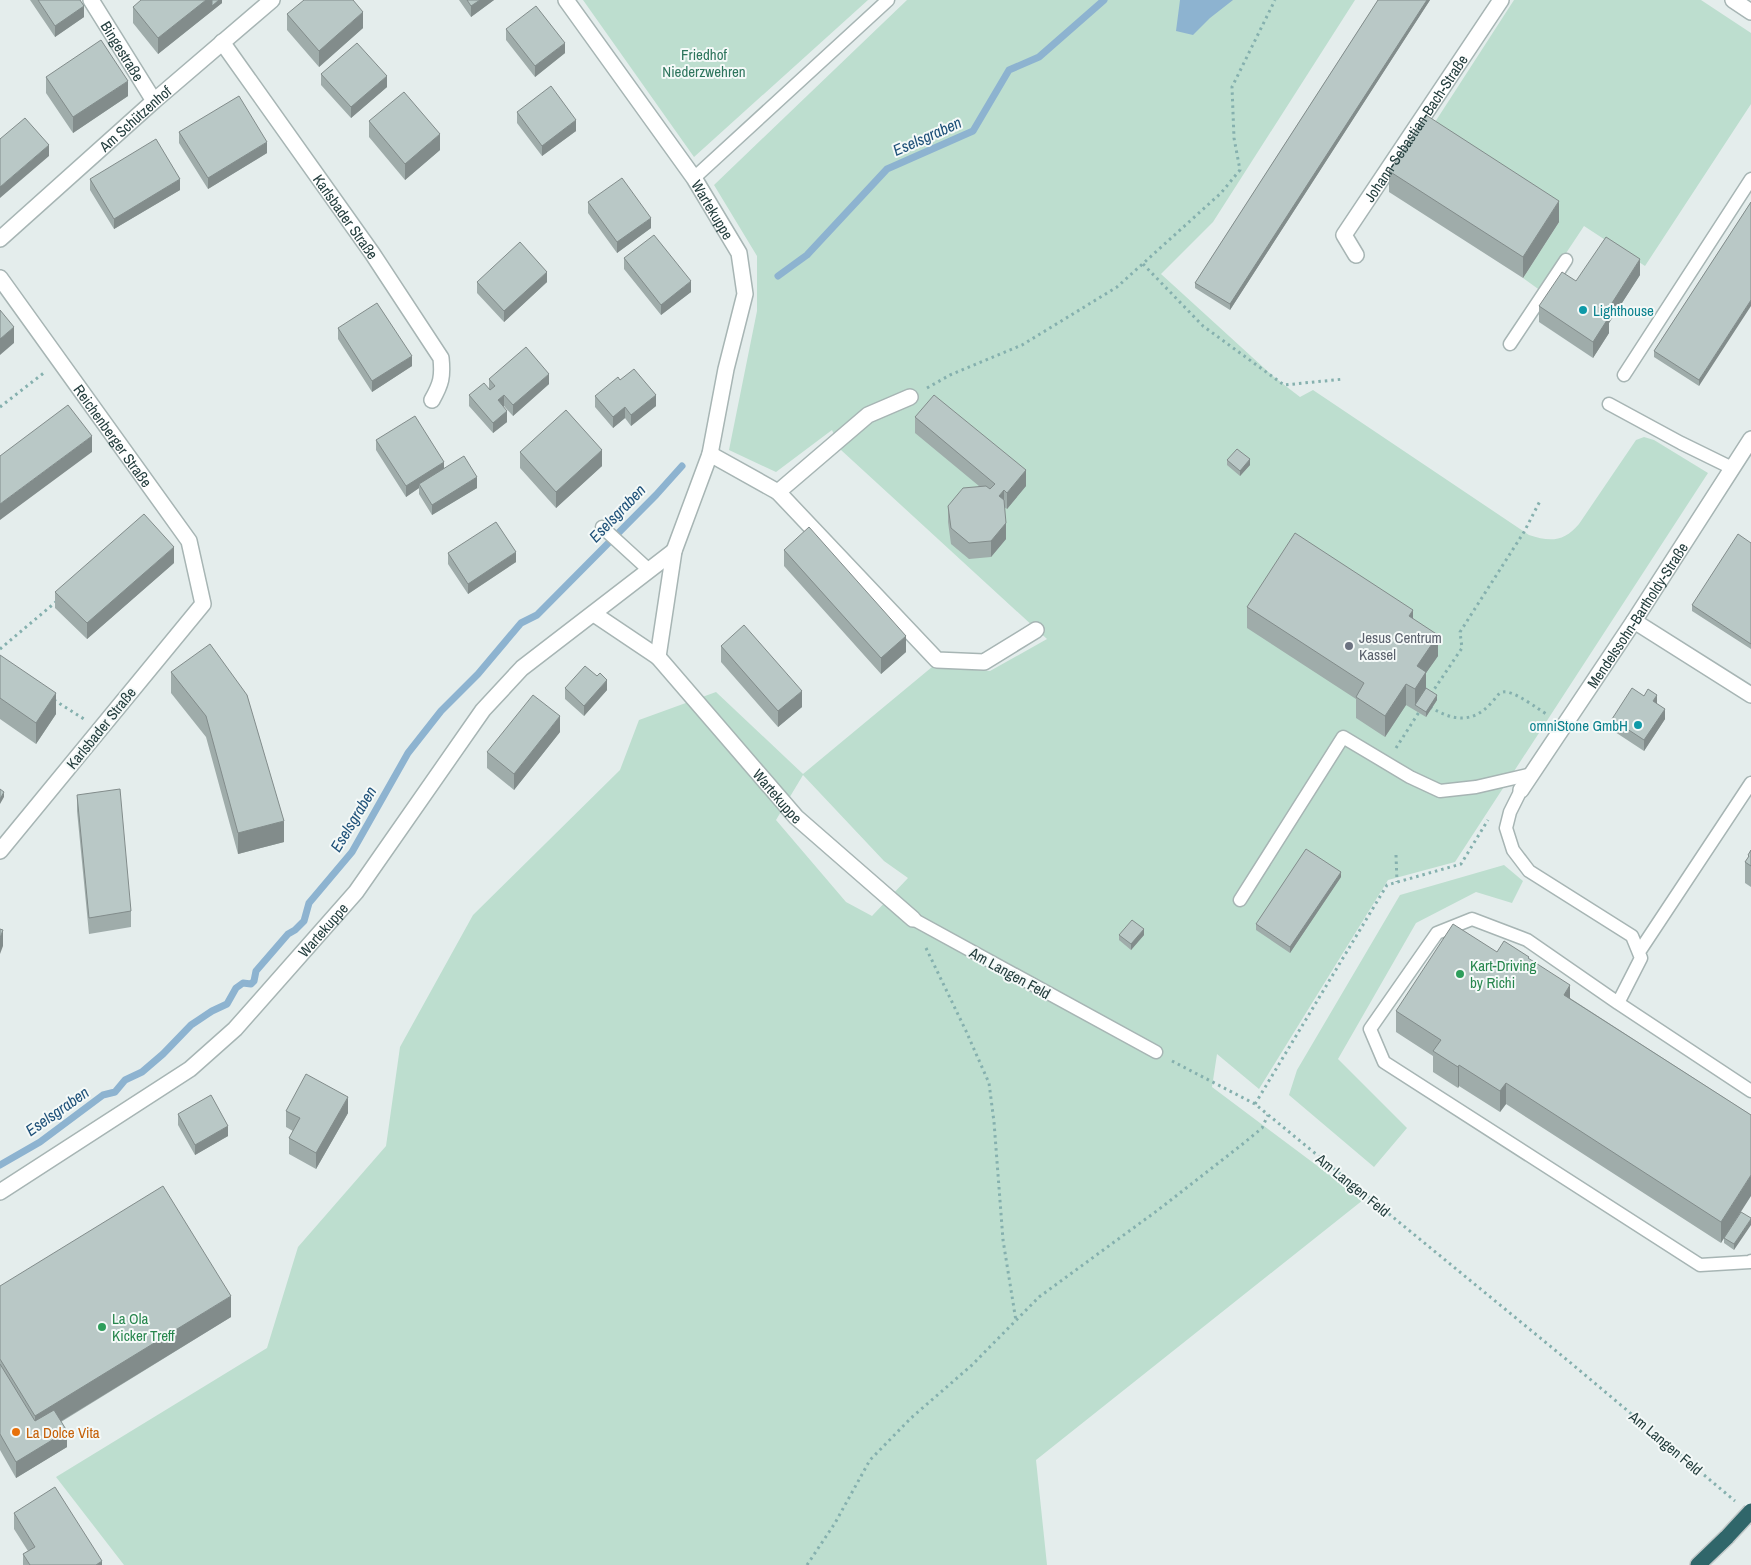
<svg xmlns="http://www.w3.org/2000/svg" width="1751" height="1565" font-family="'Archivo Narrow',sans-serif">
	<rect width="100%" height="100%" fill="#e4edec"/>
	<path fill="#bddecf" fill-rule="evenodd" d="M583,0H868L694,157Z
		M907,0H1355L1213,222L1161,274L1274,377L1300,397L1313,390L1529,535C1550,542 1564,542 1579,524L1636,440L1644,437L1654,440L1708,473L1455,862L1388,880L1259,1089L1217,1054L1212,1087L1363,1200L1036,1460L1047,1565H124L56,1477L267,1348L298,1247L386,1146L400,1047L473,915L620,770L639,720L716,692L803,774L932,667L990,671L1047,639L841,450L832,430L776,472L729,450L757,311V256L714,185ZM803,775L884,861L908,878L872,916L846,902L776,820Z
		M1514,0H1701L1751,33V104L1645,266L1584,226L1541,291L1523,278L1559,222L1426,136Z
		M1504,865L1523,881L1512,903L1476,892L1416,923L1338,1059L1407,1128L1374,1167L1289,1095L1297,1070L1400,895Z"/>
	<path fill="#8db3d0" d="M1180,0H1233L1210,18L1193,35L1176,31Z"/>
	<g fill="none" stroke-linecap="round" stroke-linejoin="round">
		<path stroke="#8db3d0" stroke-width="7" d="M778,276L807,255L887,169L973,131L1009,70L1039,57L1104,0
			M0,1165L40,1142L103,1095L115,1092L125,1080L142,1072L163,1054L191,1025L212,1011L227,1004L236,988L243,983L251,984L254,981L256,971L288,934L295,930L304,921L309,903L352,852L408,753L441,711L478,674L521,623L537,615L656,495L682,466"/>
		<defs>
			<path id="service" d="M694,178L888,0
				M1510,344L1566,260
				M1624,375L1751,179
				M1609,404L1681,443L1732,468
				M602,527L649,570
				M1521,790L1510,812L1506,828L1513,850L1529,871L1632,936L1641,958L1618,1003L1527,940L1472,919L1437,933L1370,1029L1384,1062L1700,1265L1750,1262L1751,1261
				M1240,900L1343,737L1410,777L1440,791L1476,787L1532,774
				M913,919L1156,1052
				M1639,952L1751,783
				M1618,1003L1751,1091"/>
			<g id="minor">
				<path id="s1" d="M91,0L154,101"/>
				<path id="s2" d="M566,0L694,178L739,253L745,294L726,369L710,454L674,551L658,657L796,817L913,919"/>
				<path d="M1733,0L1751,12"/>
				<path id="s3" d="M222,42L372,253L441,358C443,377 441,384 432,400"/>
				<path id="s4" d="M0,239L154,101L272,0"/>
				<path id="s5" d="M1356,255L1344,235L1501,0"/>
				<path id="s6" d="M0,278L189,541L203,604L0,851"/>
				<path d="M710,454L778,492L868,415L910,397"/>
				<path d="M778,492L937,660L984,662L1036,630"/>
				<path d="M594,614L658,657"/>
				<path d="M1634,621L1751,695"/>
				<path id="s7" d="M1521,790L1634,621L1751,439"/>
				<path id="s8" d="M0,1192L190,1069L235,1029L356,892L483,710L522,668L674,551"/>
			</g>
			<path id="motorway" d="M1698,1565L1727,1537"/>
		</defs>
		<use href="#service" stroke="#a7b5b4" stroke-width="15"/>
		<use href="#minor" stroke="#a7b5b4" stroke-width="18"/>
		<use href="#motorway" stroke="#c2c9c9" stroke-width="18"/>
		<path stroke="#85b0ae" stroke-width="3" stroke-dasharray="2.5 4" stroke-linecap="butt" d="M1143,264L1203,326L1284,385L1344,379
			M927,388L950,375L1022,345L1117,287L1221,193L1240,170L1234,138L1232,87L1275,0
			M0,407L45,372
			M0,649L57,601
			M1431,694L1462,648L1460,632L1524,532L1540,501
			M54,700L84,719
			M1430,707C1453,721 1473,724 1492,702C1496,698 1498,693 1503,692C1514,690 1539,710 1548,715
			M1396,748L1421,709
			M1396,855L1397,882
			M926,948L966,1031L989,1083L994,1122L1003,1240L1016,1321
			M1172,1061L1255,1104L1572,1364L1735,1501
			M1255,1104L1387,885L1461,864L1488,820
			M807,1565L835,1523L870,1460L911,1418L972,1365L1039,1297L1158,1210L1244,1143L1262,1128L1268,1115"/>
		<use href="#service" stroke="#fff" stroke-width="12"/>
		<use href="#minor" stroke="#fff" stroke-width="15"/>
		<use href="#motorway" stroke="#30666a" stroke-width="15"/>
		<defs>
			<path id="motorway-bridge" d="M1727,1537L1751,1511"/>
		</defs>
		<use href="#motorway-bridge" stroke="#c2c9c9" stroke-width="18" stroke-linecap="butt"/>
		<use href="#motorway-bridge" stroke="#30666a" stroke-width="15"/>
	</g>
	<path fill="#9facaa" d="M30,0H80L84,17L55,37Z
		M222,0V3L158,54L133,23V7Z
		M459,0H494L471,17Z
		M1378,0H1430L1230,310L1195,288V283Z
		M287,14L363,28L319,67L287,30Z
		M506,29L565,53L535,77L506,40Z
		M321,74L387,87L351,118L321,85Z
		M46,77L128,96L73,133L46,93Z
		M517,112L576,131L542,156L517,123Z
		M369,121L440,150L405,180L369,137Z
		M179,132L267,153L208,189L179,143Z
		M1389,171L1559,222L1523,278L1389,192Z
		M90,179L180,190L114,229L90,190Z
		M588,202L651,228L617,253L588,213Z
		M1751,202L1699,386L1654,357V351Z
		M624,258L691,292L661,315L624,269Z
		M1640,275L1609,323V333L1593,358L1539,322V306L1576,281Z
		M477,282H547L504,322L477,293Z
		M338,328L412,366L372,392L338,339Z
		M489,379L549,384L513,416L504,406H503L507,422L493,433L469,406V395L489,389Z
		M620,380L656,406L631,426L625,418L613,428L595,407V396Z
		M915,417L1026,486L1007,509L1004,507L1006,539L991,557L969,559L951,544L948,522V506L979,486L915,433Z
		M376,440L444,468L477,488L432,515L419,494V488L406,497L376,450Z
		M520,452L602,466L556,508L520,468Z
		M1227,460L1250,465L1240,476L1227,465Z
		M1751,543V649L1692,611V605Z
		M784,550L906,652L881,674L784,566Z
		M448,553L516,562L468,594L448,564Z
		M174,563L87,639L55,608V592Z
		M1247,607L1413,618L1438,656L1426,673V688L1437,700L1426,717L1406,705L1385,737L1356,718V699L1247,628Z
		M721,646L802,707L778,727L721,662Z
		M0,655L56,714L36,744L0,719Z
		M171,672L247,695L284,842L238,854L206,737L171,693Z
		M565,688L607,690L584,716L565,699Z
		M1657,704L1665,719L1644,751L1612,730V719Z
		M560,732L514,790L487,768V752Z
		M77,795L131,911V927L89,934L77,811Z
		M1751,850V887L1745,883V862L1748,858V855Z
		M1341,877L1290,953L1256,930V924Z
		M1119,935H1144L1131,950L1119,940Z
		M1497,952L1529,959L1570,998L1751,1115L1721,1243L1506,1104L1500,1112L1459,1086L1458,1088L1433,1072V1056L1396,1032V1011Z
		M286,1111L348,1113L316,1169L289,1154V1138L293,1131L286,1127Z
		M178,1114L228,1136L195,1155L178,1125Z
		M1741,1212L1734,1250L1724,1243V1238Z
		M0,1286L231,1317L61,1422L67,1447L16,1478L0,1450Z
		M14,1513L102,1565H23V1554L28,1551L14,1529Z"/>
	<path fill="#828c8b" d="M206,0H222V3L158,54V38Z
		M480,0H494L471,17V6Z
		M1427,0H1430L1230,310V304Z
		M84,6V17L55,37V26Z
		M363,12V28L319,67V51Z
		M565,43V53L535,77V66Z
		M387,76V87L351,118V107Z
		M128,81V96L73,133V117Z
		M576,120V131L542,156V146Z
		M440,134V150L405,180V164Z
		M267,142V153L208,189V178Z
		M49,145V156L0,198V187Z
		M180,179V190L114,229V219Z
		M1559,201V222L1523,278V257Z
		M651,218V228L617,253V242Z
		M1640,259V275L1609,323V333L1593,358V342L1605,314Z
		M547,272V282L504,322V311Z
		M691,281V292L661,315V305Z
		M1751,300V306L1699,386V380Z
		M14,327V343L0,355V339Z
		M412,356V366L372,392V381Z
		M549,374V384L513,416V405Z
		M504,395V406L498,411V400Z
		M656,395V406L631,426V415Z
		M625,407V418L613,428V417Z
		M507,411V422L493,433V423Z
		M92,436V452L0,520V504Z
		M602,450V466L556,508V492Z
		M1250,459V465L1240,476V471Z
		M444,462V473L419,484V488L406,497V486Z
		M1026,470V486L1007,509V493Z
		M477,477V488L432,515V505Z
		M1004,490V506L999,496Z
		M1006,523V539L991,557V541Z
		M174,547V563L87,639V623Z
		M516,552V562L468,594V584Z
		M1413,610V631L1409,616Z
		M1438,635V656L1426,673V693L1415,705V689L1417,666Z
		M906,636V652L881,674V658Z
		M607,680V690L584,716V706Z
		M1406,684V705L1385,737V716Z
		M802,691V707L778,727V711Z
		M56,693V714L36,744V723Z
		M1437,695V700L1426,717V712Z
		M1657,695V706L1653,701Z
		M1665,709V719L1644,751V740Z
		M560,716V732L514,790V774Z
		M4,792V797L0,804V799Z
		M284,821V842L238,854V833Z
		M1341,872V877L1290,953V947Z
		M1144,929V935L1131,950V944Z
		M3,930V946L0,954V938Z
		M1570,985V1006L1564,995Z
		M1459,1065V1086L1458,1088V1067Z
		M1506,1083V1104L1500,1112V1091Z
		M348,1097V1113L316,1169V1153Z
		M228,1126V1136L195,1155V1145Z
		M1751,1175V1196L1721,1243V1222Z
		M1751,1219V1225L1734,1250V1244Z
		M231,1296V1317L35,1437V1416Z
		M67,1431V1447L16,1478V1462Z
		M102,1561V1565H96Z"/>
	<path fill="#b9c8c6" stroke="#828c8b" d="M38,0H80L84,6L55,26Z
		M141,0H206L158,38L133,7Z
		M212,0H219L212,6Z
		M304,0H353L363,12L319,51L287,14Z
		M467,0H480L471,6Z
		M1378,0H1427L1230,304L1195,283Z
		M536,6L565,43L535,66L506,29Z
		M101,40L128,81L73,117L46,77Z
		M357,43L387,76L351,107L321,74Z
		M551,86L576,120L542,146L517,112Z
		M404,92L440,134L405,164L369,121Z
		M239,96L267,142L208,178L179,132Z
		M1426,115L1559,201L1523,257L1389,171Z
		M25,118L49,145L0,187V139Z
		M156,139L180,179L114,219L90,179Z
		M622,178L651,218L617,242L588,202Z
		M1751,202V300L1699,380L1654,351Z
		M654,235L691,281L661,305L624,258Z
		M1606,237L1640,259L1605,314L1609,317L1593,342L1539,306L1562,272L1576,281Z
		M520,242L547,272L504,311L477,282Z
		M377,303L412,356L372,381L338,328Z
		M0,310L14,327L0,339Z
		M526,347L549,374L513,405L504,395L498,400L507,411L493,423L469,395L484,383L490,390L495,386L489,379Z
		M634,369L656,395L631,415L625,407L613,417L595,396L618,377L620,380Z
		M934,395L1026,470L1007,493L1004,490L999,496L1004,500L1006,523L991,541L969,543L951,528L948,506L963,488L986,486L990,489L995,484L915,417Z
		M68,405L92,436L0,504V456Z
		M566,410L602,450L556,492L520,452Z
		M415,416L444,462L406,486L376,440Z
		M1237,449L1250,459L1240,471L1227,460Z
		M464,456L477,477L432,505L419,484Z
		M144,514L174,547L87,623L55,592Z
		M496,522L516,552L468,584L448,553Z
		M809,527L906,636L881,658L784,550Z
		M1295,533L1413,610L1409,616L1438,635L1417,666L1426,672L1415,689L1406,684L1385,716L1356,697L1364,683L1247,607Z
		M1738,534L1751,543V644L1692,605Z
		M744,625L802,691L778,711L721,646Z
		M210,644L247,695L284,821L238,833L206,716L171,672Z
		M0,655L56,693L36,723L0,698Z
		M585,666L597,676L600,673L607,680L584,706L565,688Z
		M1426,688L1437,695L1426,712L1415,705Z
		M1632,688L1644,696L1648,689L1657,695L1653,701L1665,709L1644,740L1612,719Z
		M533,695L560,716L514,774L487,752Z
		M0,789L4,792L0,799Z
		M120,789L131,911L89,918L77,795Z
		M1306,849L1341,872L1290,947L1256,924Z
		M1751,850V866L1745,862L1749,856L1748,855Z
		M1132,920L1144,929L1131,944L1119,935Z
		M1453,924L1497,952L1504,941L1529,957L1528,958L1570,985L1564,995L1751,1115V1175L1721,1222L1506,1083L1500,1091L1459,1065L1458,1067L1433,1051L1441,1040L1396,1011Z
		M0,929L3,930L0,938Z
		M306,1074L348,1097L316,1153L289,1138L300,1118L286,1111Z
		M211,1095L228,1126L195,1145L178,1114Z
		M163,1186L231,1296L35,1416L0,1359V1286Z
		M1741,1212L1751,1218V1219L1734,1244L1724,1238Z
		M0,1364L35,1421L54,1410L67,1431L16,1462L0,1434Z
		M55,1487L102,1561L96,1565H30L23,1554L35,1547L14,1513Z"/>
	<g fill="#0f9aa8" stroke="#f4f9f8" stroke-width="2">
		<circle cx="1583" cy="310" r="5"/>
		<circle cx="1638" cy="725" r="5"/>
	</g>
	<circle fill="#6b7280" stroke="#f4f9f8" stroke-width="2" cx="1349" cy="646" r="5"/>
	<g fill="#2e9e5b" stroke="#f4f9f8" stroke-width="2">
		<circle cx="1460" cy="974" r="5"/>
		<circle cx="102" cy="1327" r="5"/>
	</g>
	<circle fill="#e8710a" stroke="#f4f9f8" stroke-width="2" cx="16" cy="1432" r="5"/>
	<g text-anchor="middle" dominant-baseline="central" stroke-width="4" stroke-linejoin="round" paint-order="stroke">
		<g font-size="15" fill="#243e3e" stroke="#f4f9f8">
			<text stroke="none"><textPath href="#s1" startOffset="60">Bingestraße</textPath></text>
			<text stroke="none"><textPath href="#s4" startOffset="181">Am Schützenhof</textPath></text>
			<text stroke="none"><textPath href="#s5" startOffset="152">Johann-Sebastian-Bach-Straße</textPath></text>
			<text stroke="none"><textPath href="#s2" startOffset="256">Wartekuppe</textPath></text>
			<text stroke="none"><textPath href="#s3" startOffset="214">Karlsbader Straße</textPath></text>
			<text stroke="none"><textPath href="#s6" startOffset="194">Reichenberger Straße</textPath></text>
			<text stroke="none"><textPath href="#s7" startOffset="210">Mendelssohn-Bartholdy-Straße</textPath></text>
			<text transform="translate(101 728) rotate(-51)">Karlsbader Straße</text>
			<text stroke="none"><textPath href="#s2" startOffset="906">Wartekuppe</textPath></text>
			<text stroke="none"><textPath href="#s8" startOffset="419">Wartekuppe</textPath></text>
			<text transform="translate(1010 973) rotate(29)">Am Langen Feld</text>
			<text transform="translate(1353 1185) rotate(39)">Am Langen Feld</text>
			<text transform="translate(1666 1443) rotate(40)">Am Langen Feld</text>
		</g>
		<g font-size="15" fill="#2e755d" stroke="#f4f9f8">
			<text x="704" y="54">Friedhof<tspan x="704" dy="17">Niederzwehren</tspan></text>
		</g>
		<g font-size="15" fill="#0d838f" stroke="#f4f9f8" text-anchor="start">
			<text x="1593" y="310">Lighthouse</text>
			<text x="1628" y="725" text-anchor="end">omniStone GmbH</text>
		</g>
		<g font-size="15" fill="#5b616d" stroke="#f4f9f8" text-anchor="start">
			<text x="1359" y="637">Jesus Centrum<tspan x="1359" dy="17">Kassel</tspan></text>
		</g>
		<g font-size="15" fill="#27864d" stroke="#f4f9f8" text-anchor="start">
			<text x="1470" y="965">Kart-Driving<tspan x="1470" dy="17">by Richi</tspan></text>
			<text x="112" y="1318">La Ola<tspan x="112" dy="17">Kicker Treff</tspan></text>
		</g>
		<g font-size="15" fill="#c56008" stroke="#f4f9f8" text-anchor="start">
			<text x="26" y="1432">La Dolce Vita</text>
		</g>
		<g font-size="16" font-style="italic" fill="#1f5179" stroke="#f4f9f8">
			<text transform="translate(927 136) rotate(-24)">Eselsgraben</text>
			<text transform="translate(617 513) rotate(-46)">Eselsgraben</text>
			<text transform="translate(353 819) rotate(-59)">Eselsgraben</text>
			<text transform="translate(57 1111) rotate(-35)">Eselsgraben</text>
		</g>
	</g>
</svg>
